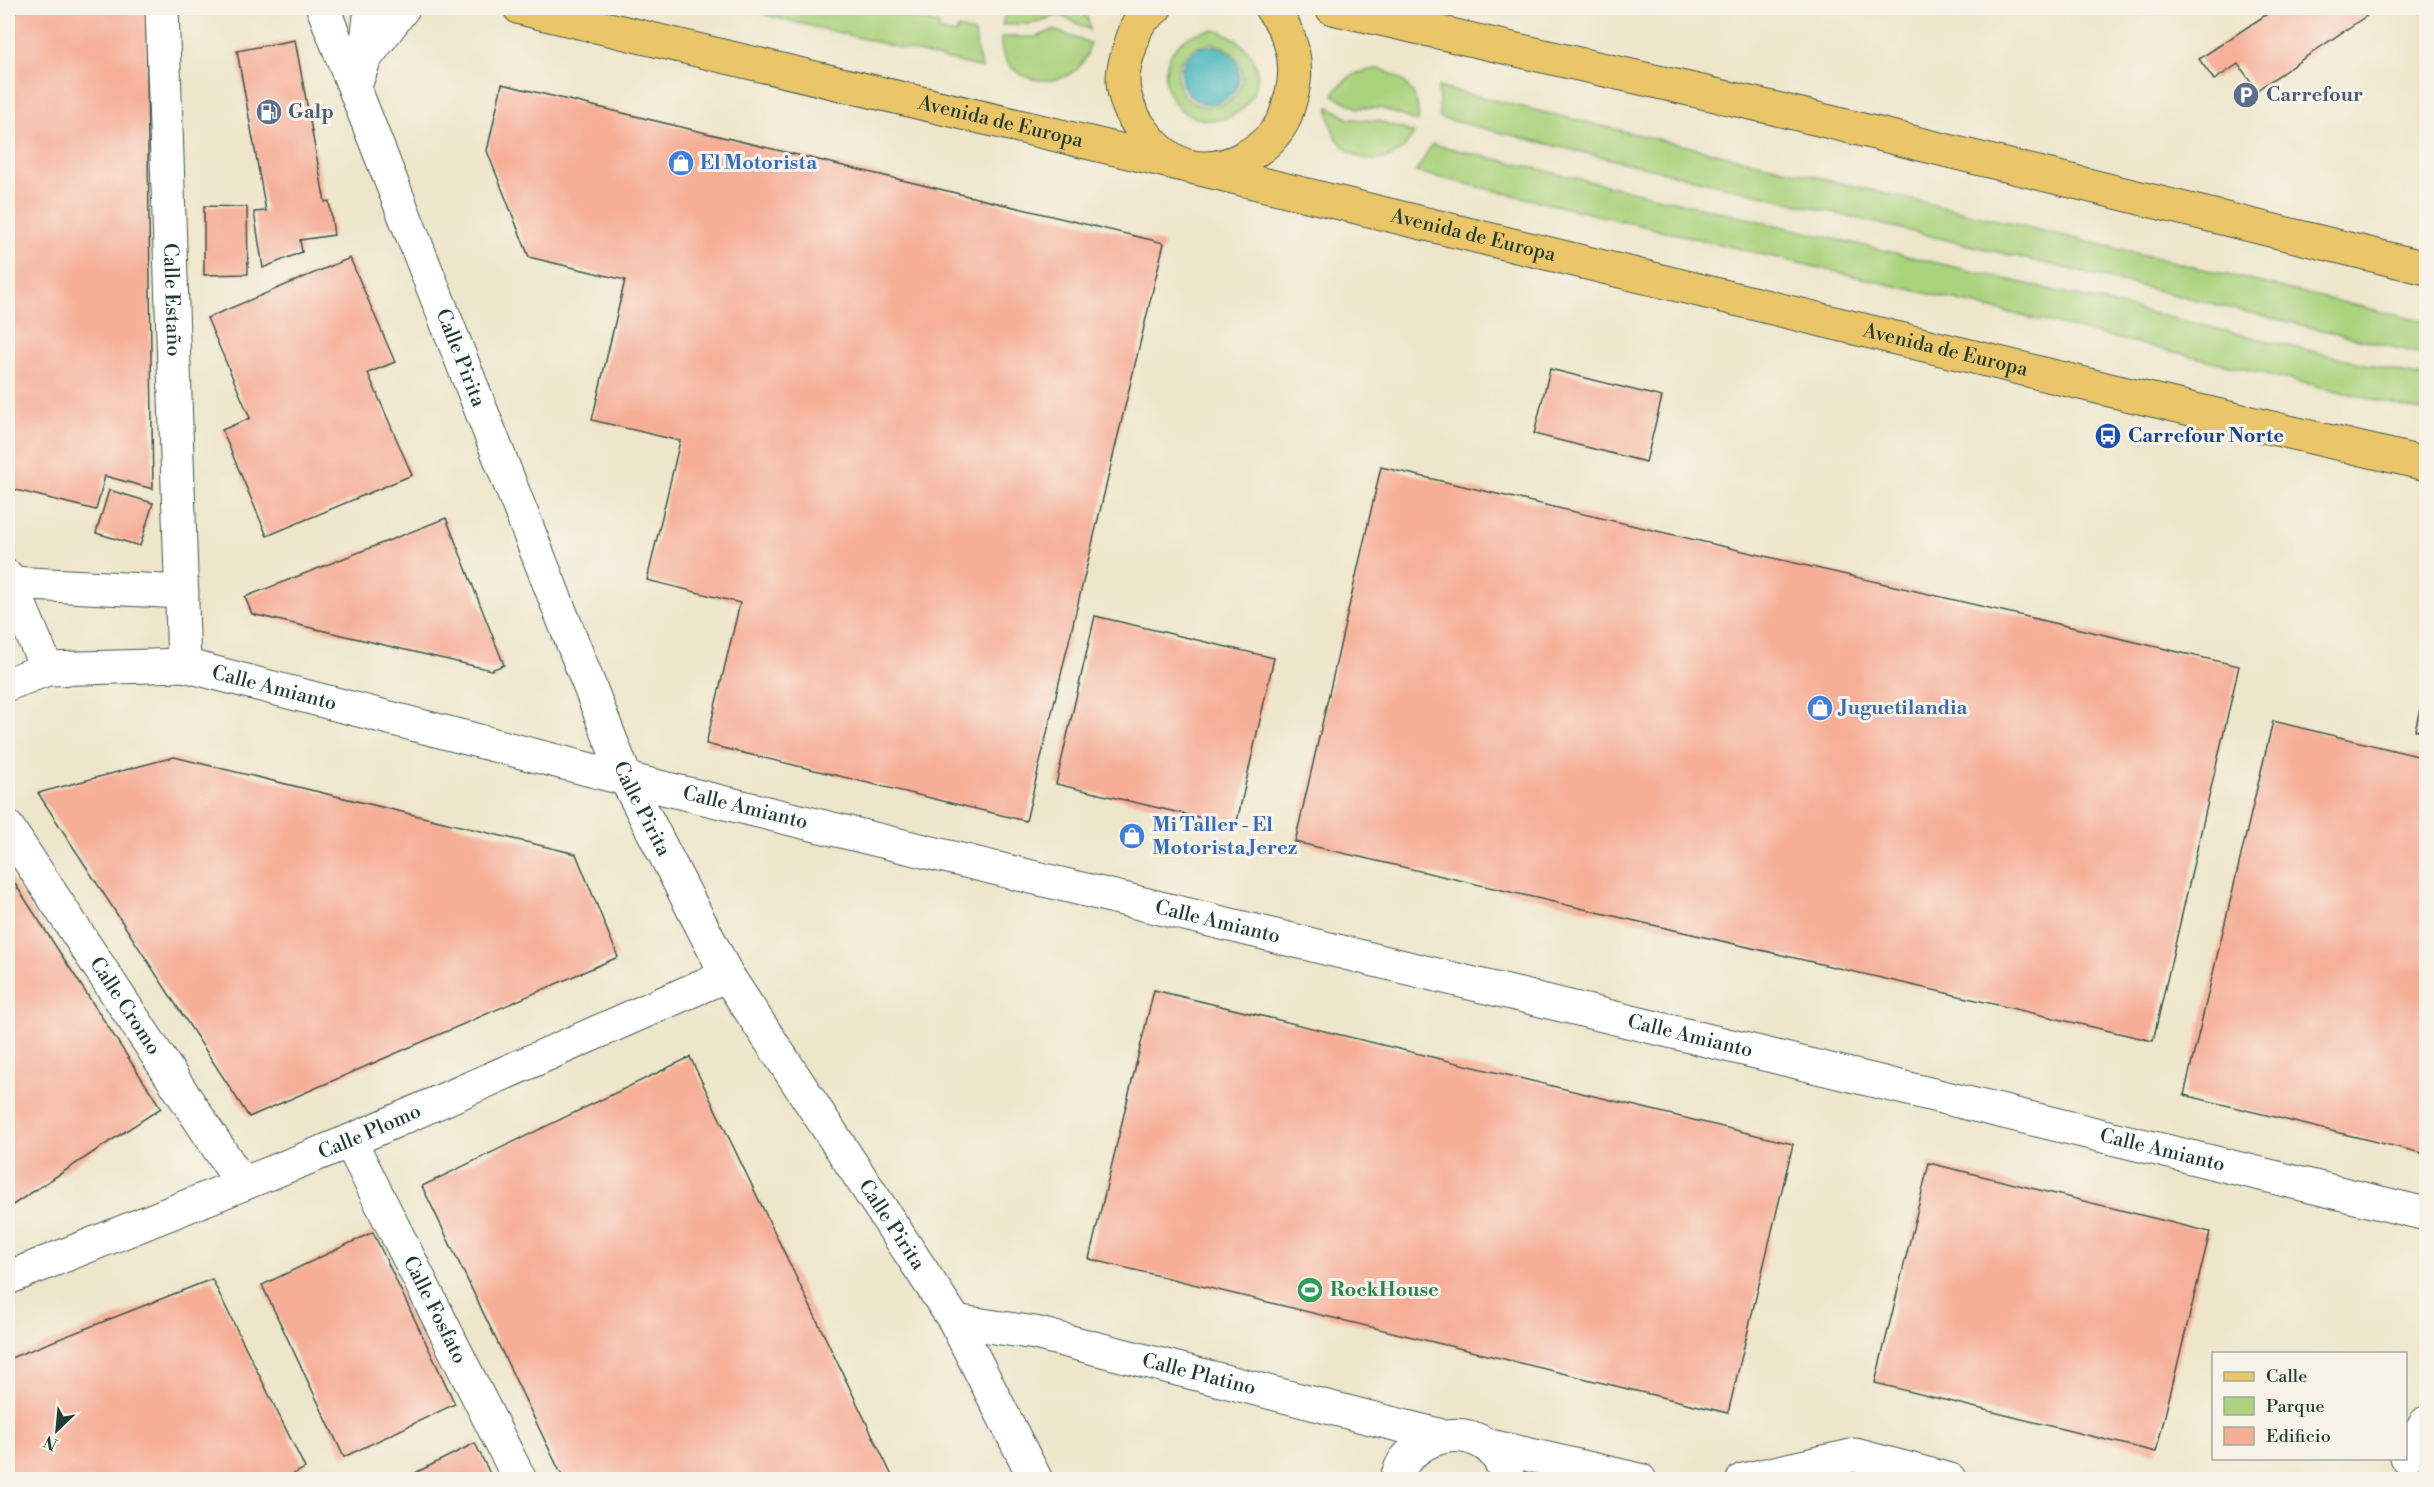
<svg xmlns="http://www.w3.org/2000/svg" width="2434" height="1487" font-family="'Libre Bodoni',serif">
	<rect width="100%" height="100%" fill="#f7f3e8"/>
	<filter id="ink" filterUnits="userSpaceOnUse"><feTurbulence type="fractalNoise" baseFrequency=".0167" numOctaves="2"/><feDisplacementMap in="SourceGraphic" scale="12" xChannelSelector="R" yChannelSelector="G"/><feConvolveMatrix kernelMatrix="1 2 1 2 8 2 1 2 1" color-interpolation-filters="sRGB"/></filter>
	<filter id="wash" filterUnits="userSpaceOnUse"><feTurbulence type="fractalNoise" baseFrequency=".008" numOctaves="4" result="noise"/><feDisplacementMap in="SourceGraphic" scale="24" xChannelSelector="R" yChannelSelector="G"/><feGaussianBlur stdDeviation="1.35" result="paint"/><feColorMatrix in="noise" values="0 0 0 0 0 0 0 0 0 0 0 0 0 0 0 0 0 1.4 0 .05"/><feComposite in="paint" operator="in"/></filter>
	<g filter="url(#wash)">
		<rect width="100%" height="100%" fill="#eee6cb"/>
		<path fill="#abd37e" stroke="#658859" stroke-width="1.5" fill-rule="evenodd" d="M763,8H871L939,24L938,30L956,34L958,28L975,33L977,52L982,68L762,14Z
			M1011,8H1081L1088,20L1090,30L1062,16H1056L1030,24L1002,25L1005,15Z
			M1053,30L1090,43C1082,98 997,89 1001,37H1037Z
			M1215,30C1250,39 1273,76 1244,107C1235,116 1223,120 1211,120C1153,120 1146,34 1215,30ZM1213,43C1236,49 1252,73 1235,95C1230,103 1220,107 1211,107C1169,108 1163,46 1213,43Z
			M1380,69C1405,77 1421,95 1418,122L1381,108H1358L1333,95C1345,76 1358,70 1380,69Z
			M1438,87L2426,322V355L1440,118Z
			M1329,107L1349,119L1379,121L1414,133C1391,181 1327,160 1329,107Z
			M1432,144L2426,378V412L1416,172Z"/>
		<path fill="#47b6bf" stroke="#337a7a" stroke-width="1.5" d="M1181 75a29 29 0 1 1 58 0a29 29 0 1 1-58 0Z"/>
		<g id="blocks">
			<path fill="#f6ae97" d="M8,8H128L146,12L153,489L105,476L96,510L8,488Z
				M2276,8H2378L2257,90L2238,64L2214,80L2199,59Z
				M295,40L325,202L329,201L334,235L300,240L302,252L263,268L254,212L266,211L237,51Z
				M502,84L1164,243L1026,821L706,744L740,603L647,580L680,441L592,420L625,280L529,257L487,151Z
				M204,206L247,207L248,274L204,275Z
				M350,258L395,362L368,373L412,475L267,536L222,430L250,418L207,318Z
				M1550,369L1662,397L1646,462L1534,434Z
				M1381,467L2239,666L2153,1041L1295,842Z
				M109,490L153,503L140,546L96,533Z
				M446,518L504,665L491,670L252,614L245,597Z
				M1095,616L1274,658L1236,826L1056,784Z
				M2426,684V733L2415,730Z
				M2273,721L2426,758V1154L2184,1095Z
				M174,757L576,854L618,957L249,1117L38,793Z
				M8,873L161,1108L8,1208Z
				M1154,990L1793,1144L1728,1413L1089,1259Z
				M690,1057L894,1480H564L422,1186Z
				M1929,1163L2210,1232L2156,1452L1875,1383Z
				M373,1232L455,1404L344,1457L262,1285Z
				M212,1279L305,1468L282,1480H8V1359Z
				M475,1443L493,1480H401Z"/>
		</g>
	</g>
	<g filter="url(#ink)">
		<use href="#blocks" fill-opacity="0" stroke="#3e564b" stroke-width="1.5"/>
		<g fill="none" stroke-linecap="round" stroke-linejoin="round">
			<defs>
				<g id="minor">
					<path id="s1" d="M162,8L184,665"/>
					<path id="s2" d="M323,8L626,779L727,975L955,1321L1036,1480"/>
					<path d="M366,57L403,8"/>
					<path d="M355,86L365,58L371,8"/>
					<path d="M8,577L47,669"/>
					<path d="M8,585L11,583L182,592"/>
					<path id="s3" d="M8,684L47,669L184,665L626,779L2426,1214"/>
					<path id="s4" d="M8,828L242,1184"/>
					<path id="s5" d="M350,1141L520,1480"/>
					<path id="s6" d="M8,1278L350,1141L727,975"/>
					<path id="s7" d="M955,1321L1035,1333L1442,1436"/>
					<path d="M1486,1445L1640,1480"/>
					<path d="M2406,1457L2426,1423"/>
					<path d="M1396,1480C1399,1473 1401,1464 1406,1459C1426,1436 1460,1427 1486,1445C1498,1453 1504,1467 1509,1480"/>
					<path d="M1743,1480L1855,1455L1950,1480"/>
				</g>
				<g id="major">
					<path id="s8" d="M520,8L1204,170L2118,392L2426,464"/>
					<path d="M1155,8C1150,13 1143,17 1139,23C1135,29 1133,38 1131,44C1127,55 1123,68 1123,80C1123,113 1156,157 1188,166C1224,175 1268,151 1284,119C1287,112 1289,104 1291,97C1300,65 1292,33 1271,8"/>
					<path d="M1332,8L1777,109L2426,268"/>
				</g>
			</defs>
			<use href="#minor" stroke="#3e564b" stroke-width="35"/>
			<use href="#major" stroke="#3e564b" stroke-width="35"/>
			<use href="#minor" stroke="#fff" stroke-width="33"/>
			<use href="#major" stroke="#ebc669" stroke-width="33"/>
		</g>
	</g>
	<defs>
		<symbol id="parking-disc" viewBox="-11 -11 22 22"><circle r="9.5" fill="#5c6f8a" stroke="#f7f3e8"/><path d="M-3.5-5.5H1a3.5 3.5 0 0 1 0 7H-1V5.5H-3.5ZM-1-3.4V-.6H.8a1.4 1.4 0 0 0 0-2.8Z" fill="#fff"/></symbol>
		<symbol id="fuel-disc" viewBox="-11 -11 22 22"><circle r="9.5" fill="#5c6f8a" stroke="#f7f3e8"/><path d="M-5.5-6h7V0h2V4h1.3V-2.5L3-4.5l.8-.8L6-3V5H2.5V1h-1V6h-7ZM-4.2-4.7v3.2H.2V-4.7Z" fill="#fff"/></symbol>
		<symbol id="shop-disc" viewBox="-11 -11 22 22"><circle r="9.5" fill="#3f7fe0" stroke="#f7f3e8"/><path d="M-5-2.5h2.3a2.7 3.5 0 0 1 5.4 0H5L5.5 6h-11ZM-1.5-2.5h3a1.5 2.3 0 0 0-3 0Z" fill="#fff"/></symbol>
		<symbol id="bus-disc" viewBox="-11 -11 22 22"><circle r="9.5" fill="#1a4fb4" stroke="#f7f3e8"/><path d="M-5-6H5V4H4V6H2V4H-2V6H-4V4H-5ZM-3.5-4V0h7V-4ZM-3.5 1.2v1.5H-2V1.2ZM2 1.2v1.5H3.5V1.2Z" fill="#fff"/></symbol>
		<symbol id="stadium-disc" viewBox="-11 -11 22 22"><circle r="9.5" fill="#2e9e5b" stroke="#f7f3e8"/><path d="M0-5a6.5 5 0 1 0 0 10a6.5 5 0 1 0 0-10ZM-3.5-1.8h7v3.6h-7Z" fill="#fff"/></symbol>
	</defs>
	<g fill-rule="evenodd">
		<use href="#parking-disc" x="2231" y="80" width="30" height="30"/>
		<use href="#fuel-disc" x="254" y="97" width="30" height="30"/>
		<use href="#shop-disc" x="666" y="148" width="30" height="30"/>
		<use href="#bus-disc" x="2093" y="421" width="30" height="30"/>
		<use href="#shop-disc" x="1805" y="693" width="30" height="30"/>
		<use href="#shop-disc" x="1117" y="821" width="30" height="30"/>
		<use href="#stadium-disc" x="1295" y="1275" width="30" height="30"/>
	</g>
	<g text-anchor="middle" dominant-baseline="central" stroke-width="6" stroke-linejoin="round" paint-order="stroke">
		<g font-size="20" font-weight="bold" fill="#4e5e75" stroke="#f7f3e8" text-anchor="start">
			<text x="2266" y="95">Carrefour</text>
			<text x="288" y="112">Galp</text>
		</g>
		<g font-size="20" fill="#1f3d34" stroke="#f7f3e8">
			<text stroke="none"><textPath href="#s8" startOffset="494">Avenida de Europa</textPath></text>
			<text stroke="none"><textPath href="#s8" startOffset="980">Avenida de Europa</textPath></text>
			<text stroke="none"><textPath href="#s1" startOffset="292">Calle Estaño</textPath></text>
			<text stroke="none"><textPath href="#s8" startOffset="1466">Avenida de Europa</textPath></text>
			<text stroke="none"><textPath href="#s2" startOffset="376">Calle Pirita</textPath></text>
			<text stroke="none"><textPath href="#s3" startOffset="272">Calle Amianto</textPath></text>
			<text stroke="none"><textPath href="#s3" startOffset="758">Calle Amianto</textPath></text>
			<text stroke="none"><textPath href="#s2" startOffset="862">Calle Pirita</textPath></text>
			<text stroke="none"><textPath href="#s3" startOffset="1244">Calle Amianto</textPath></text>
			<text stroke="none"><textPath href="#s4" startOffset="213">Calle Cromo</textPath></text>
			<text stroke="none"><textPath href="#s3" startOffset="1730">Calle Amianto</textPath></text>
			<text stroke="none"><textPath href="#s6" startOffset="390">Calle Plomo</textPath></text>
			<text stroke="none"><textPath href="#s3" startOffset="2216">Calle Amianto</textPath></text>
			<text stroke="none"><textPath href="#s2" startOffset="1348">Calle Pirita</textPath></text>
			<text stroke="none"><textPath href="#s5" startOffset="189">Calle Fosfato</textPath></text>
			<text stroke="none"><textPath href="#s7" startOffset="250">Calle Platino</textPath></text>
		</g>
		<g font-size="20" font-weight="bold" fill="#366cbe" stroke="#f7f3e8" text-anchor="start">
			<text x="700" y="163">El Motorista</text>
			<text x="1840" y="708">Juguetilandia</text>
			<text x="1152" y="825">Mi Taller - El<tspan x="1152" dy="23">Motorista Jerez</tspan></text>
		</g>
		<g font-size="20" font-weight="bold" fill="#164399" stroke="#f7f3e8" text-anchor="start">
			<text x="2128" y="436">Carrefour Norte</text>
		</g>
		<g font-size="20" font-weight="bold" fill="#27864d" stroke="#f7f3e8" text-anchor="start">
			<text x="1330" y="1290">RockHouse</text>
		</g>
	</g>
	<rect width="2434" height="1487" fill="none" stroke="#f7f3e8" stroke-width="30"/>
	<rect x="2212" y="1352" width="195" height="108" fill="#f7f3e8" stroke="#a1aaa0" stroke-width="1.5"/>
	<rect x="2224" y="1372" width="30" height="9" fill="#ebc669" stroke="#a1aaa0" stroke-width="1.5"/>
	<text x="2266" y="1382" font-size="18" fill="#1f3d34">Calle</text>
	<rect x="2224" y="1397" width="30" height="18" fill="#abd37e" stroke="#a1aaa0" stroke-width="1.5"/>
	<text x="2266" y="1412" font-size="18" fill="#1f3d34">Parque</text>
	<rect x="2224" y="1427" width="30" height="18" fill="#f6ae97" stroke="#a1aaa0" stroke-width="1.5"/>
	<text x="2266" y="1442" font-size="18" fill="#1f3d34">Edificio</text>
	<g transform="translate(57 1430) rotate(206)" stroke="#f7f3e8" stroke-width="4.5" paint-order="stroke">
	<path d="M0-4.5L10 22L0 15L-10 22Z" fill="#1f3d34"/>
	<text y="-9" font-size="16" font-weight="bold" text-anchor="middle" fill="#1f3d34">N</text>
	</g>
</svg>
